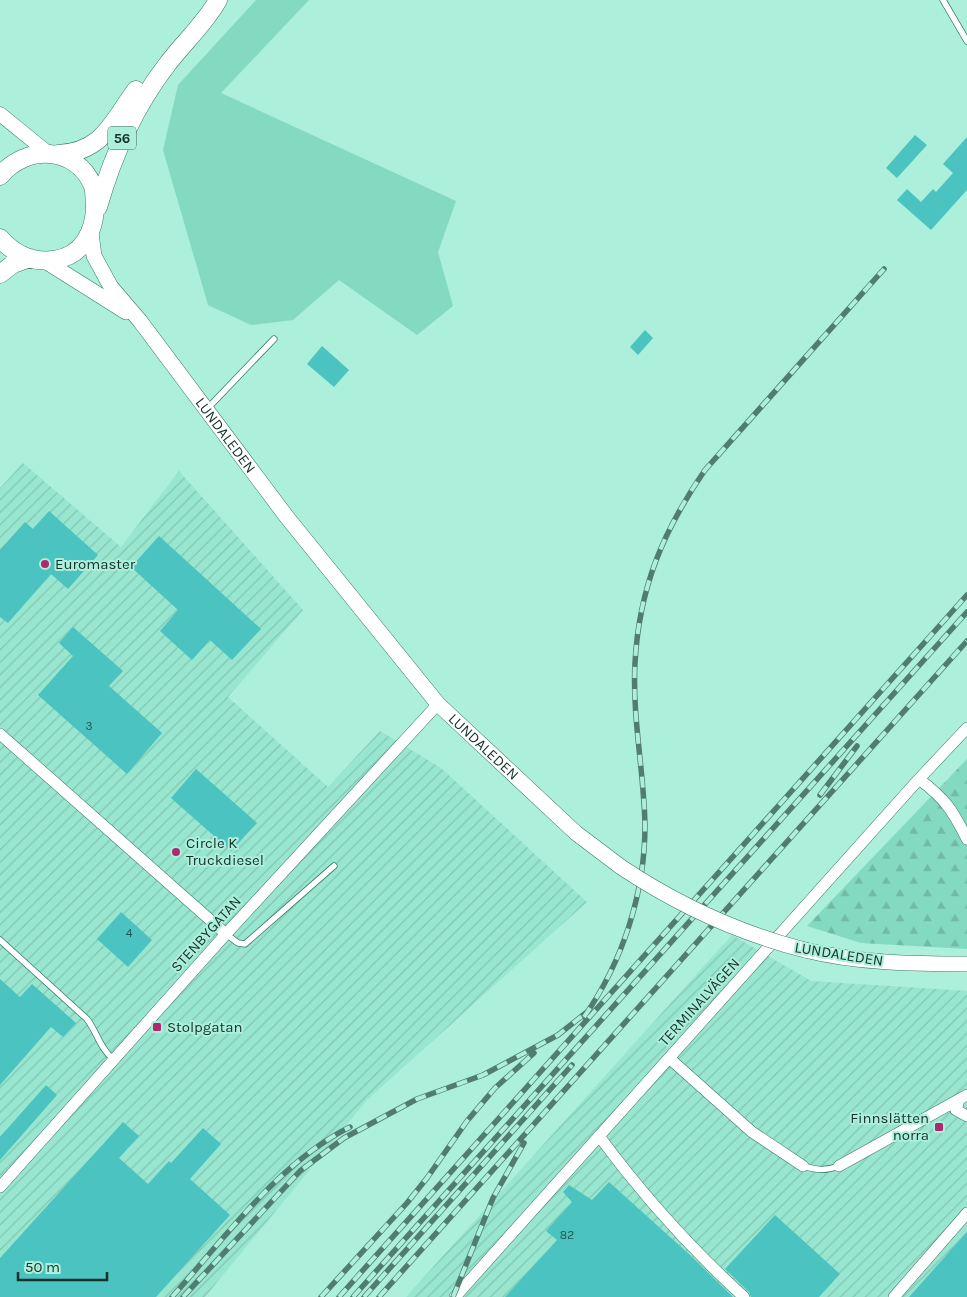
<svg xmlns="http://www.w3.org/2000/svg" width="967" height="1297" font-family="Karla,sans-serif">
	<defs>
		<pattern id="industrial-furrows" width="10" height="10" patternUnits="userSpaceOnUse" patternTransform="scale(1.25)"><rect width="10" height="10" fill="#98e6cf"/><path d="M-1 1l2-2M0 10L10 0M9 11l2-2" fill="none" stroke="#82c6b2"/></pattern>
		<pattern id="forest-firs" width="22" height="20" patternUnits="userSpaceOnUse" patternTransform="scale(1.25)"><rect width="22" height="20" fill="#84d9c1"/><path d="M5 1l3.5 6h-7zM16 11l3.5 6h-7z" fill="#71bba6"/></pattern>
	</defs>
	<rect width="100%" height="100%" fill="#acefdb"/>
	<path fill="url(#industrial-furrows)" d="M23,463L121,547L179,471L303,610L228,697L328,787L380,731L441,768L587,902L367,1100L205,1297H0V488Z
		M732,935L811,981L967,991V1297H406Z"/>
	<path fill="#84d9c1" d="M256,0H309L221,93L456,201L438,252L453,306L417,335L339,280L293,320L251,325L208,305L163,150L178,85Z"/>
	<path fill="url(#forest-firs)" d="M967,759V949L861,943L807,926Z"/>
	<path fill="#4ac3c1" d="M915,135L927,145L897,178L886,168Z
		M967,137V190L931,230L897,200L907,189L921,202L933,189L936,192L953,173L943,164Z
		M645,330L653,338L638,355L630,347Z
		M322,346L349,370L334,387L307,364Z
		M49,511L98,555L68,589L51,574L8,623L0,617V550L25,522L33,529Z
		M159,536L261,629L232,660L210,640L192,660L160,631L178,610L131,567Z
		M73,627L123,671L109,686L162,733L127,774L38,695L73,656L59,643Z
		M196,769L257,823L231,851L171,798Z
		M121,912L152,940L128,967L97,939Z
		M0,979L20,997L32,984L76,1023L63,1037L51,1027L0,1085Z
		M46,1085L57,1095L0,1160V1137Z
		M123,1122L139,1136L119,1158L148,1184L169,1161L171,1163L203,1128L221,1144L190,1179L230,1215L156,1297H0V1258Z
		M609,1182L690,1255L733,1297H505L557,1240L546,1231L572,1202L563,1192L569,1185L592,1200Z
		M775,1215L840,1274L819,1297H751L749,1292L725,1269Z
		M967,1232V1297H909Z"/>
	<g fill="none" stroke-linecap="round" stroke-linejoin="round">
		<defs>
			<path id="service" d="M943,0L967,41
				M207,409L274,339
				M226,934L238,943L245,944L334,866
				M0,940L87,1019C98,1034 99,1047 114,1060
				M803,1166C816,1170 826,1171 839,1166"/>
			<path id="minor" d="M0,734L226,934
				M919,779C945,799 952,809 967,839
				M669,1058L752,1132L803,1166
				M959,1100L956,1110L967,1116
				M599,1136C644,1197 688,1246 744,1297
				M839,1166L967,1095
				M0,1187L226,934L438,704
				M455,1297L919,779L967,728
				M894,1297L967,1213"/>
			<path id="tertiary" d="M0,114L48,153"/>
			<g id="secondary">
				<path id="s1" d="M91,233L94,256L111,287L140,321L286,516L438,704L576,833L621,867"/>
				<path d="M45,261L126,312"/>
				<path d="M805,950C857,963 914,964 967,964"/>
			</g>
			<path id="trunk" d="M58,154C103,152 112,122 136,90
				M0,176C25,145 76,145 93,186C95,192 94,199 95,205C95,231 83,256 54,260C32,263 14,254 0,238
				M98,207C113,155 133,109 166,66C182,44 205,24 218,0
				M0,274L13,264L30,258"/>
		</defs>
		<use href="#service" stroke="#367867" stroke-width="7"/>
		<use href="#minor" stroke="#367867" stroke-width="12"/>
		<use href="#tertiary" stroke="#367867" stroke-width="15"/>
		<use href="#secondary" stroke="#367867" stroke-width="16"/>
		<use href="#trunk" stroke="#367867" stroke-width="19"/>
		<use href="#service" stroke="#fff" stroke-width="5.5"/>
		<use href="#minor" stroke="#fff" stroke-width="11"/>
		<use href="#tertiary" stroke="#fff" stroke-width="14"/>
		<use href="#secondary" stroke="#fff" stroke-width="15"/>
		<use href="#trunk" stroke="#fff" stroke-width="18"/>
		<defs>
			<path id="rail" d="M820,795L857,746
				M584,1017C623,961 645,893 645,825C644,771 632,717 635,663C639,588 663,531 705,470L884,269
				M172,1297C225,1238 278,1163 350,1127
				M183,1297L300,1171L344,1138L417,1099L483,1075L558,1035L587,1012
				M321,1297L407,1203L427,1178L467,1121L495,1088L534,1053
				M339,1297L967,595
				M353,1297L967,612
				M364,1297L572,1065
				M379,1297L967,641
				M453,1297L493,1198L524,1143"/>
		</defs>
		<use href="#rail" stroke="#517d70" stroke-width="5.5"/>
		<use href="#rail" stroke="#acefdb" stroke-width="4" stroke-dasharray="11" stroke-linecap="butt"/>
		<defs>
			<path id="secondary-bridge" d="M621,867C678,905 738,933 805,950"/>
		</defs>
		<use href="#secondary-bridge" stroke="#367867" stroke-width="16" stroke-linecap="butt"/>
		<use href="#secondary-bridge" stroke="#fff" stroke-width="15"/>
	</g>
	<g fill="#af296f" stroke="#acefdb" stroke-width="2">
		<circle cx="45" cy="564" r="5"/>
		<circle cx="176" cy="852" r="5"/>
		<rect x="152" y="1022" width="10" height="10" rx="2.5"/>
		<rect x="934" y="1122" width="10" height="10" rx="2.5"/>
	</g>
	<g text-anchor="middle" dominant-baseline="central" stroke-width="4" stroke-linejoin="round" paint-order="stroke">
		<g font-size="12" fill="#235650">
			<text x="89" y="726">3</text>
			<text x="129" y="933">4</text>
			<text x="567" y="1235">82</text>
		</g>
		<rect fill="#acefdb" stroke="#436b5f" stroke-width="1" x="108" y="126.5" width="28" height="23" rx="4"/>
		<g font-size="14" font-weight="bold" fill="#16322a">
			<text x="122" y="138">56</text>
		</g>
		<g font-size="15" fill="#16322a" stroke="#acefdb">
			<text stroke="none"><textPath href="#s1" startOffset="246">LUNDALEDEN</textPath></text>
			<text stroke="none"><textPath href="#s1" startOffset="651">LUNDALEDEN</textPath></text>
			<text transform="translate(206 934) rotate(-48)">STENBYGATAN</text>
			<text transform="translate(839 954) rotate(9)">LUNDALEDEN</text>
			<text transform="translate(699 1002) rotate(-48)">TERMINALVÄGEN</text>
		</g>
		<g font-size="15" fill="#16322a" stroke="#acefdb" text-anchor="start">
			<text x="55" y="564">Euromaster</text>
			<text x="186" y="843">Circle K<tspan x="186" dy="17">Truckdiesel</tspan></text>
			<text x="167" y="1027">Stolpgatan</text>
			<text x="929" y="1118" text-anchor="end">Finnslätten<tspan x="929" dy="17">norra</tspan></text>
		</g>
	</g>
	<path d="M18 1272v8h89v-8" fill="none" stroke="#16322a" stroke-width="2.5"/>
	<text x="25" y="1272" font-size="15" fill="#16322a" stroke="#acefdb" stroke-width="4" paint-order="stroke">50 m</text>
</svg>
